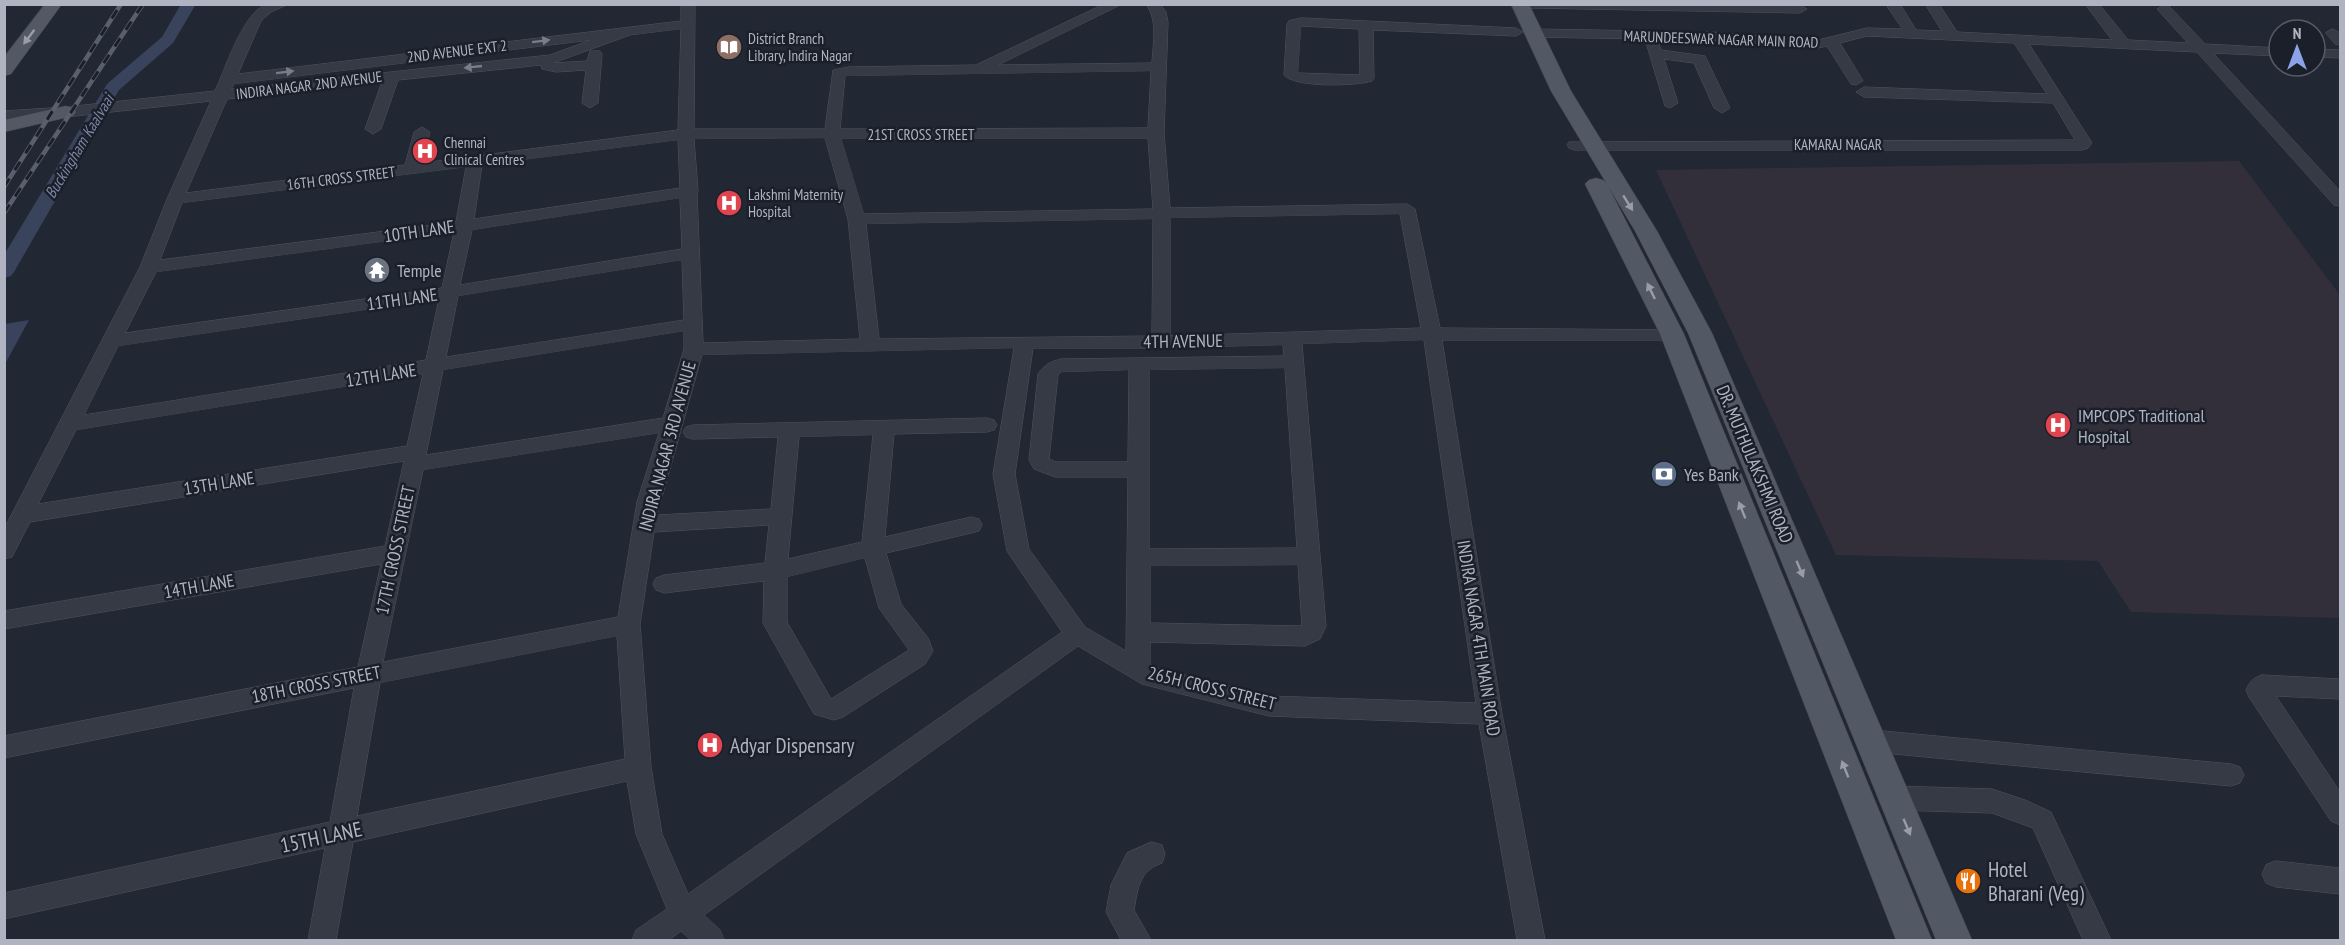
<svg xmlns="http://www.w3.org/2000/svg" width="2345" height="945" font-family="'PT Sans Narrow',sans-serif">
	<rect width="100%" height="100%" fill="#222734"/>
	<path fill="#322f3a" d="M2239,161L2340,295V618L2131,612L2098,561L1836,555L1656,170Z"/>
	<path fill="#39435c" d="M29,320L5,364V324Z"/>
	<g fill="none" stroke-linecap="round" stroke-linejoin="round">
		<path fill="#39435c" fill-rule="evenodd" d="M181,4H196L173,43L119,90L14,272L11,276L4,278V255L107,84L162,37Z"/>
		<defs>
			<path id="minor" d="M267,4H289L271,12L261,21L238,74L681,21V4H695L694,129H825L833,70L849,67L976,65L1104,4H1122L998,65L1152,63C1153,42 1158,21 1146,4H1160L1166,12L1168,22L1164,133L1170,208L1407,204L1415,209L1440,328L1679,330L1681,334L1679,338L1672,340H1442L1502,714L1545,940H1517L1479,724L1269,716L1142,684L1078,646L704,915L720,930L724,940H691L681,931L669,940H632L636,930L667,909L636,834L627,781L353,842L336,940H308L325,848L4,919V893L330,822L354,688L4,758V736L358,667L381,564L4,629V611L385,546L404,461L30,522L12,557L4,559V529L140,267L167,199L211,101L66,117L4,121V111L66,107L215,91C225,70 243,11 267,4ZM681,29L678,130L422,163L430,132L422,127L414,132L405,165L186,193L227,99L382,82L365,129L373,134L381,129L398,80L541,65L542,69L556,72L586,70L582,103L590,108L598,103L602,54L600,51H590L587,61L553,63L630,35ZM591,40L550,55L231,89L234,84ZM1151,71L1148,128L840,129L845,76ZM825,138L848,219L860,339L703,343L697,194L698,191L694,139ZM841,138H1148L1153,209L864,214ZM678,140L680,188L474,219L482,165ZM466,167L456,222L160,260L182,203ZM680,198L682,249L460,285L472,230ZM1400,214L1421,328L1170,336V218ZM1153,219L1152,336L879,339L866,224ZM454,232L442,288L125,333L156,272ZM682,260L684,320L446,357L458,296ZM439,299L426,360L84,415L118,346ZM684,331V349L663,418L426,455L443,370ZM1424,340L1476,703L1269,696L1157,668L1150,664V642L1305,646L1320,639L1326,626L1302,344ZM1283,345L1284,356L1061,359C1050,362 1045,364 1038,374L1029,460L1034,469L1055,477H1128L1126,651L1085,627L1029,549L1015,474L1033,348H1161ZM1014,348L993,474L1007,551L1062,632L688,894L662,834L651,767L640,624L654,532L769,525L765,563L664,575L656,578L653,584L656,590L664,593L764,581L763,623L814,714L834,720L843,717L925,664L933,651L928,638L901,604L886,553L971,533L979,531L982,525L979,519L971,517L885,537L894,434L987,432L994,430L997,425L994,420L987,418L693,425L686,427L683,432L686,437L693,439L778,437L771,509L657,515L702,355ZM1285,368L1297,548L1149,549V370ZM1129,370L1128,462H1056L1049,459L1058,375L1061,372ZM423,374L407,446L38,504L76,430ZM659,433L637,502L618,617L383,662L423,470ZM873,435L862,542L788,559L799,437ZM865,558L879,608L909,650L831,699L787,622V577ZM1298,565L1302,626L1150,623V566ZM617,636L625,759L357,816L380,683Z
				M1524,4H1779L1800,5L1807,9L1800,13L1530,8Z
				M1886,4H1900L1916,30L1942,31L1925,4H1939L1957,32L2112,40L2085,4H2099L2128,40L2188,43L2157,9L2164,5L2169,6L2205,44L2279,48V56L2213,53L2340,191V206L2334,205L2197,52L2029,44L2092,143L2088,148L2082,150H1575L1569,148L1567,145L1569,142L2075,140L2053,103L1864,97L1856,92L1864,87L2047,94L2014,43L1867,36L1840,43L1863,81L1856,85L1851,84L1827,46L1818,48L1712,40L1657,39L1661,50L1705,56L1730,108L1722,113L1714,108L1694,63L1664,59L1678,103L1670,108L1665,106L1645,39L1533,37L1526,33L1533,29L1712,32L1818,40L1867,28L1902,29Z
				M1302,18L1516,28L1523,32L1516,36L1373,30L1374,78L1372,81C1356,86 1295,88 1284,75L1287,24L1289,21ZM1301,26L1359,29L1360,75L1298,73Z
				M2333,29L2340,33V45L2335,44L2326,33Z
				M2315,49L2340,50V58L2315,57Z
				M2262,675L2340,679V699L2276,696L2340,792V825L2331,821L2249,697L2246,690C2250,681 2253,678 2262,675Z
				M1873,730L2231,764L2240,767L2244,775L2240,783L2231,786L1873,752L1864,749L1860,741L1864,733Z
				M1895,786L1992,789L2025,800L2051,812L2111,940H2083L2033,828L1992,813L1895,810L1886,806L1882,798L1886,790Z
				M1152,842L1162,845L1165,854L1162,863C1139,871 1138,888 1134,910L1151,940H1121L1106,912L1111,885L1127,853Z
				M2276,861L2340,868V894L2276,887L2266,883L2262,874L2266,865Z"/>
			<path id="major" d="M45,4H62L11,74L4,76V57Z
				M1511,4H1529L1571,91L1657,231L1712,333L1972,940H1936L1688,333L1635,231L1551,91Z
				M66,106L73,108L76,112L73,116L4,132V120Z
				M1596,178L1603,180L1607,184L1684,334L1932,940H1896L1660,334L1585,184L1589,180Z"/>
		</defs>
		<use href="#minor" stroke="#505460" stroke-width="1"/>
		<use href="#major" stroke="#3f434f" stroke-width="1"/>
		<use href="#minor" fill="#353a45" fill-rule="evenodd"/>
		<use href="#major" fill="#535865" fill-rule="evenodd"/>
		<defs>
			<path id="rail" d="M4,187L121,4
				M4,213L143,4"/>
		</defs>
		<use href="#rail" stroke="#5a5f6e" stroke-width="4.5"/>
		<use href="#rail" stroke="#1b1f29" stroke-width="3" stroke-dasharray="10" stroke-linecap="butt"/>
	</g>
	<defs><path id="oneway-solid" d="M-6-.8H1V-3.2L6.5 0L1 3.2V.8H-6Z" transform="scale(1.5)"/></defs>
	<g fill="#999dab">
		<use href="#oneway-solid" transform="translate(29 37) rotate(127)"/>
		<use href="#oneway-solid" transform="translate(1628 203) rotate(58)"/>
		<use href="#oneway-solid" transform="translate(1651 291) rotate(-116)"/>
		<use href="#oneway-solid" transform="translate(1742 510) rotate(-112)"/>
		<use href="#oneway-solid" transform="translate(1800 569) rotate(67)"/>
		<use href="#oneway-solid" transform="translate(1845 769) rotate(-112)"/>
		<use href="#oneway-solid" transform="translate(1907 827) rotate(67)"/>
	</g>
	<g fill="#797d8a">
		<use href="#oneway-solid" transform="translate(541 41) rotate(-7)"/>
		<use href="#oneway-solid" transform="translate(473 67) rotate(174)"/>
		<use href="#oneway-solid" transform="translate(285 72) rotate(-7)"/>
	</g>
	<defs>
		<symbol id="library-disc" viewBox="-11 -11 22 22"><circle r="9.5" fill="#8d6e63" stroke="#1b1f29"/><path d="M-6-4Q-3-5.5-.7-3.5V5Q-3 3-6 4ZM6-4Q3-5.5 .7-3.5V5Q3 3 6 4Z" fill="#fff"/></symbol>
		<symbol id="hospital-disc" viewBox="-11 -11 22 22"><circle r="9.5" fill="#e0444e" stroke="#1b1f29"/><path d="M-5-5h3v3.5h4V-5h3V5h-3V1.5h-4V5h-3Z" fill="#fff"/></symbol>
		<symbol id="temple-disc" viewBox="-11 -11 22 22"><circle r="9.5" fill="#6b7280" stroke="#1b1f29"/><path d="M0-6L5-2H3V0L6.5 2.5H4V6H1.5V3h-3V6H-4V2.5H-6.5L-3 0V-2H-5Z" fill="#fff"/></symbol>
		<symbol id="bank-disc" viewBox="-11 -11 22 22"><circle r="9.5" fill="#5c6f8a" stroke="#1b1f29"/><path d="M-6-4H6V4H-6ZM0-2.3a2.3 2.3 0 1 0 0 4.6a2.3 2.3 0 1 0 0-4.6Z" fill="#fff"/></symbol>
		<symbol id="restaurant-disc" viewBox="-11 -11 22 22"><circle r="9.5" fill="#e8710a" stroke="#1b1f29"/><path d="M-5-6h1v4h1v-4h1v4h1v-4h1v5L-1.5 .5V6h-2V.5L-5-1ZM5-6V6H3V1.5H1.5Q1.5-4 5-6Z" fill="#fff"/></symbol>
	</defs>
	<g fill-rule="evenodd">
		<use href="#library-disc" x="714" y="32" width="30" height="30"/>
		<use href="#hospital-disc" x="410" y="136" width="30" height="30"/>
		<use href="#hospital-disc" x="714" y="188" width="30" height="30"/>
		<use href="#temple-disc" x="362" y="255" width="30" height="30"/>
		<use href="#hospital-disc" x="2043" y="410" width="30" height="30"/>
		<use href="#bank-disc" x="1649" y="459" width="30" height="30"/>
		<use href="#hospital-disc" x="695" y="730" width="30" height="30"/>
		<use href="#restaurant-disc" x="1953" y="866" width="30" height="30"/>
	</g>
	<g text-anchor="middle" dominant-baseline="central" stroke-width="5" stroke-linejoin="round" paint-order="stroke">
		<g font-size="15" fill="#b0b4c2" stroke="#1b1f29" text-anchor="start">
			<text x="748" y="38">District Branch<tspan x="748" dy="17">Library, Indira Nagar</tspan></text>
			<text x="444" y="142">Chennai<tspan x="444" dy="17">Clinical Centres</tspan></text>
			<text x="748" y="194">Lakshmi Maternity<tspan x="748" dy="17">Hospital</tspan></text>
		</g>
		<g font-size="15" fill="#b0b4c2" stroke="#1b1f29">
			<text transform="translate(1721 39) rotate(2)">MARUNDEESWAR NAGAR MAIN ROAD</text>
			<text transform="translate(457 51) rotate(-7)">2ND AVENUE EXT 2</text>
			<text transform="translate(309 85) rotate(-7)">INDIRA NAGAR 2ND AVENUE</text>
			<text x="921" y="134">21ST CROSS STREET</text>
			<text x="1838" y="144">KAMARAJ NAGAR</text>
			<text transform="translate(341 178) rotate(-7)">16TH CROSS STREET</text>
		</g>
		<g font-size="16" font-style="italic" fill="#7c87a7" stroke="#1b1f29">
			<text transform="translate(79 146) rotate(-59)">Buckingham Kaalvaai</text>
		</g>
		<g font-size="18" fill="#b0b4c2" stroke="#1b1f29">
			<text transform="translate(419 231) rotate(-8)">10TH LANE</text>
			<text transform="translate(402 299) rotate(-8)">11TH LANE</text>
			<text transform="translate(1183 341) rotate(-1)">4TH AVENUE</text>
			<text transform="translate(381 375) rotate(-9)">12TH LANE</text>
			<text transform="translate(667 446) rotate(-75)">INDIRA NAGAR 3RD AVENUE</text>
			<text transform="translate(1755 464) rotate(67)">DR. MUTHULAKSHMI ROAD</text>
			<text transform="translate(219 483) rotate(-9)">13TH LANE</text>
			<text transform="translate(395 550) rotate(-78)">17TH CROSS STREET</text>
			<text transform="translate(199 586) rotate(-10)">14TH LANE</text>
			<text transform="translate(1479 638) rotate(81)">INDIRA NAGAR 4TH MAIN ROAD</text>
			<text transform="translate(316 684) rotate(-11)">18TH CROSS STREET</text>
			<text transform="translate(1212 688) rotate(14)">265H CROSS STREET</text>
		</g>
		<g font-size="18" fill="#b0b4c2" stroke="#1b1f29" text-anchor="start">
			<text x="397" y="270">Temple</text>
			<text x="2078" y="415">IMPCOPS Traditional<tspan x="2078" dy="21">Hospital</tspan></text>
			<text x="1684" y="474">Yes Bank</text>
		</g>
		<g font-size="21" fill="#b0b4c2" stroke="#1b1f29" text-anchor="start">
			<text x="730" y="745">Adyar Dispensary</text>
			<text x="1988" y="869">Hotel<tspan x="1988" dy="24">Bharani (Veg)</tspan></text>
		</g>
		<g font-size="21" fill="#b0b4c2" stroke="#1b1f29">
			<text transform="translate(321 837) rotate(-12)">15TH LANE</text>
		</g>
	</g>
	<rect width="2345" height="945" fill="none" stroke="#b0b4c2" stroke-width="12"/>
	<g transform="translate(2297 48)"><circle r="28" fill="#1b1f29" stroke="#575b66" stroke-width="1.5"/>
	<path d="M0-4.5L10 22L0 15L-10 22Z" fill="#8ca3ea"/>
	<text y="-9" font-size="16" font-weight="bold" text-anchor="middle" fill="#b0b4c2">N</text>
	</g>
</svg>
